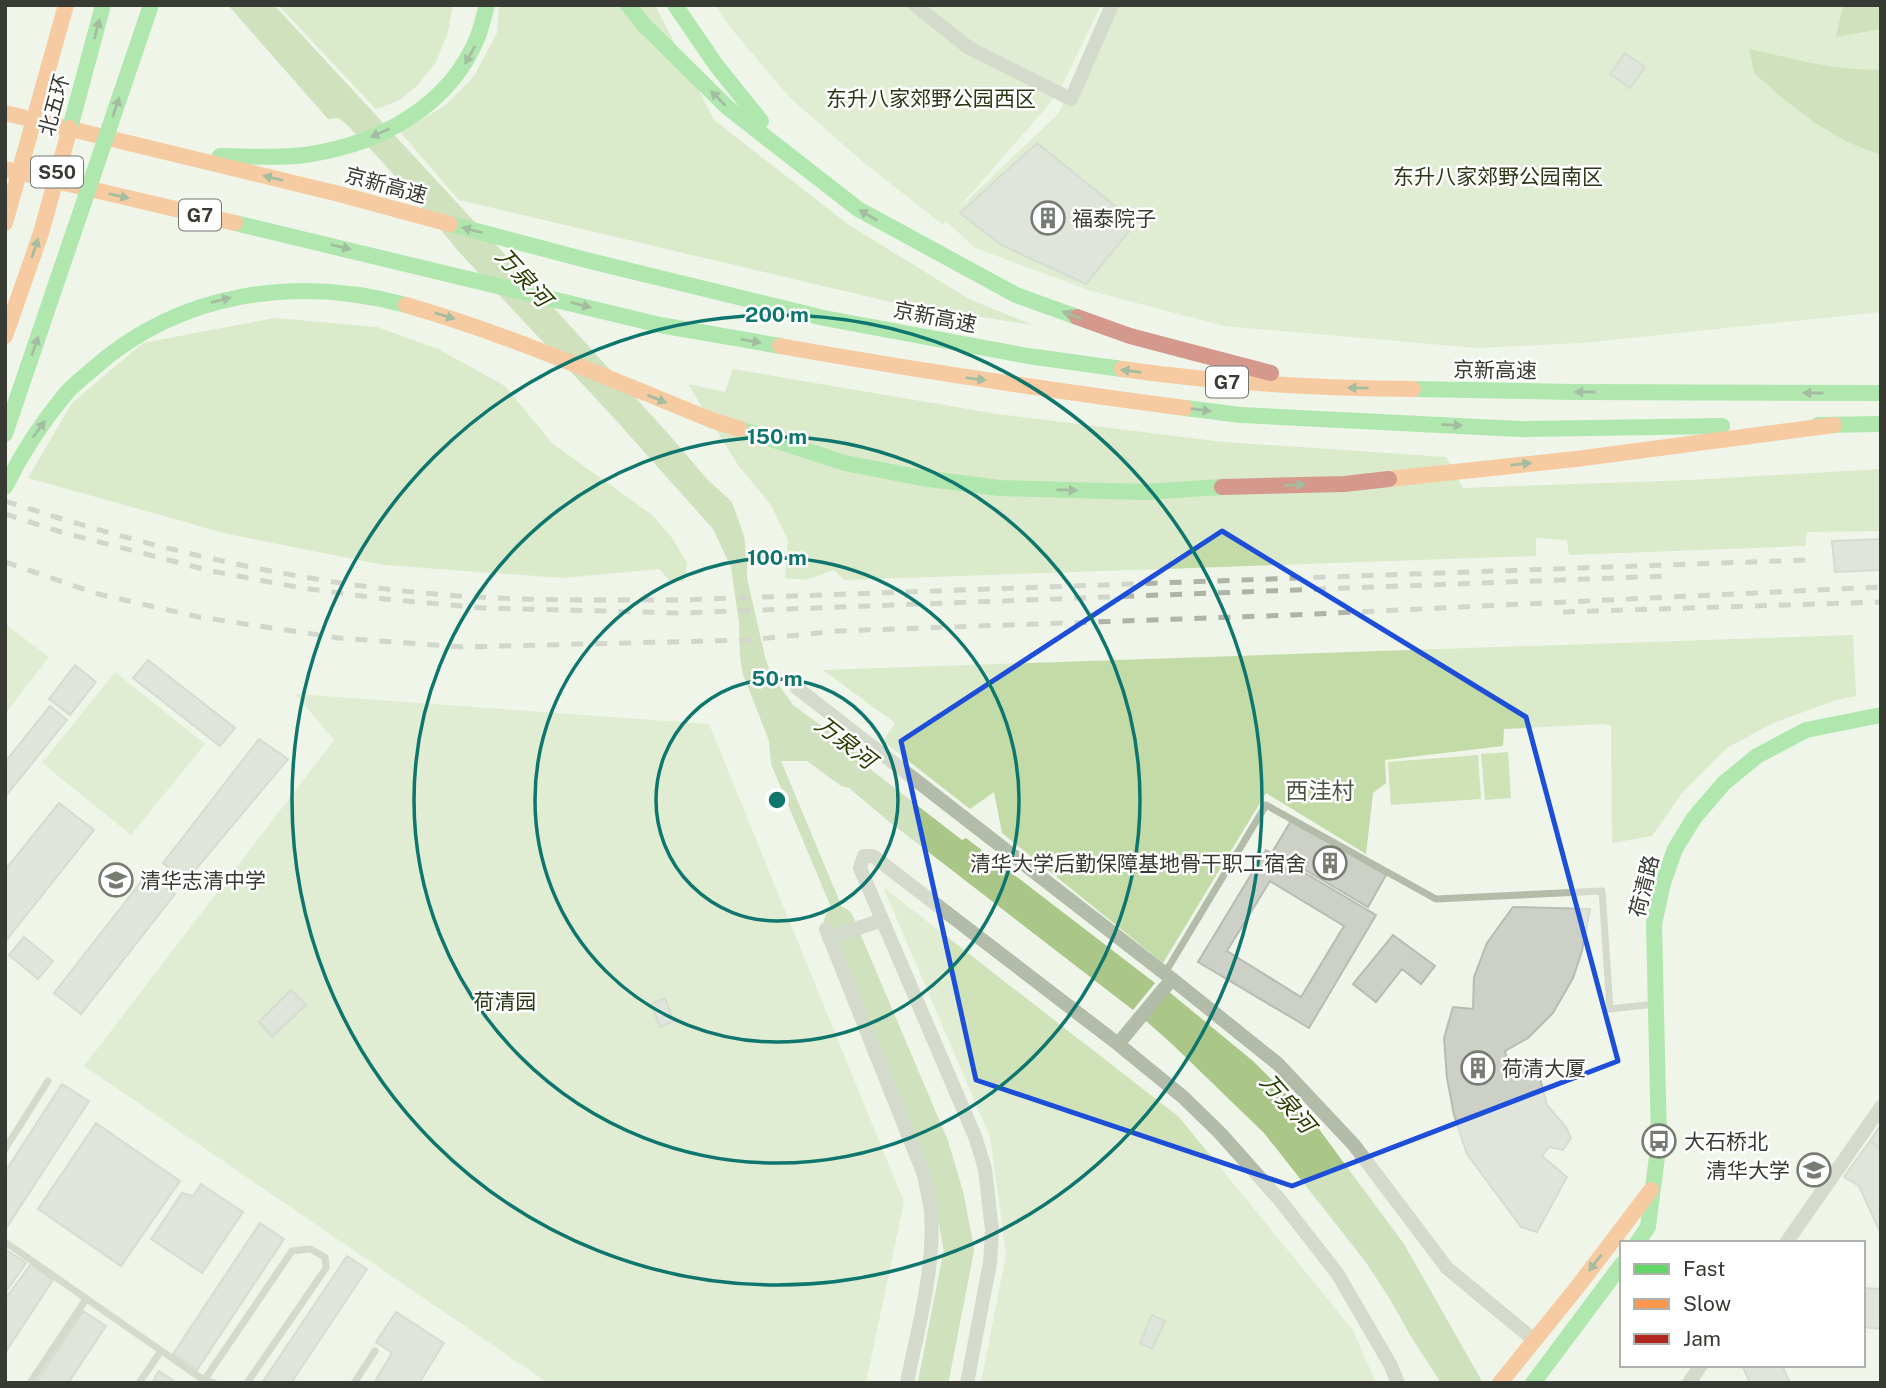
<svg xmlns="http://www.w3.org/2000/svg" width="1886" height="1388" font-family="'Public Sans','Noto Sans SC',sans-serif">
	<rect width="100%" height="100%" fill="#eff5e9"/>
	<path fill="#cfe2b8" d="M715,5H1101L1061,88L1045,109L955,212L1058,114L1109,5H1881V312L1582,343L1477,348L1224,326L1091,291L975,248L946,221L943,225L863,162L790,98L729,26Z
		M5,624L49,657L5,714Z
		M115,672L205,744L131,835L42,763Z
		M295,694L709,724L904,1202L866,1383H548L84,1066L334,740Z
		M1508,752L1511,798L1485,800L1481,754Z
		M1478,755L1481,799L1391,805L1388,762Z
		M883,887L1179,1117L1353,1330L1376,1383H981L1006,1254L990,1137Z"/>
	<path fill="#c3dba6" d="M278,5H453L448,32L436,62L416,87L398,101L376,109Z
		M499,5H655L714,120L849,225L969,299L1033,325L899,304L459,200L400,132L446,105L474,76L497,33Z
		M275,318L377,327L438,349L505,386L552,443L652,515L672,538L687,563L684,582L669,580L659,569L563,578L384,565L228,534L28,478L72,403L143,343Z
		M733,369L997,414L1224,442L1446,457L1463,488L1691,480L1881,469V531L1807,532L1805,546L1569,555L1567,540L1536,538V556L844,580L834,570L805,580L785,578L788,540L771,505L738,465L688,384L725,392Z
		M1853,635L1856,696L1836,700L1773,723L1727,748L1682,793L1652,836L1612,843L1611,726L1604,724L1504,729L1503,746L1385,760L1386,783L1373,793L1366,854L1266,793L1163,963L1002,833L994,792L970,809L883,741L895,723L823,670Z"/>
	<path fill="#aac787" d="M228,5H274L523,274L672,438L707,479L732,502L744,536L747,563V578L765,657L771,674L793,705L863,756L865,765L962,840L966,838L1155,983L1133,1010L887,820L849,788L841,786L807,761H781L862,955L853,960L771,764L769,741L743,674L740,657L739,623L731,567L713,529L614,418L460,253L411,194L376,155L345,123L338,118L328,119Z
		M1843,5H1881V29L1836,37Z
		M1749,49C1787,57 1843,73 1881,69V155L1847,142L1815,123L1781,97L1754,73Z
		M1168,991L1253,1061L1313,1121L1404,1244L1483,1383H1441L1410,1335L1391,1301L1365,1261L1264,1133L1173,1045L1145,1020Z"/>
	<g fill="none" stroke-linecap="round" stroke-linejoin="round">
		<path stroke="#aac787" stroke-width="30" d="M839,922L934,1146L949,1197L959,1250L933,1383"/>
	</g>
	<path fill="#ccd0c7" stroke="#b8bcb3" stroke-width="2" fill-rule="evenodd" d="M1625,53L1645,67L1630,88L1610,74Z
		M1037,143L1136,223L1086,284L1001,245L960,213Z
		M1881,539V570L1835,572L1832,541Z
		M148,660L235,728L220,746L133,678Z
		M75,665L96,682L70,715L49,699Z
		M50,706L67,720L5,797V762Z
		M259,739L288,759L186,881L163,863Z
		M59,803L94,830L5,942V870Z
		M1292,819L1386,875L1368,907L1273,851Z
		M1266,850L1376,915L1309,1028L1198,962ZM1270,881L1344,926L1301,997L1227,951Z
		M148,873L175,894L81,1014L54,993Z
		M1513,907L1590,909L1582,951L1573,978L1553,1013L1528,1038L1505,1051L1511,1076L1517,1067L1527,1062L1538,1070L1547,1105L1566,1127L1571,1138L1563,1150L1549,1147L1542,1156L1567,1177L1537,1232L1521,1227L1467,1154L1454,1115L1447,1078L1444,1038L1453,1007L1473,1009L1474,977L1487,943Z
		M1393,935L1435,966L1421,984L1402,969L1376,1002L1353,984Z
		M24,937L53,961L38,979L9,955Z
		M291,990L306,1005L272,1037L259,1022Z
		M665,998L674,1021L660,1027L651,1004Z
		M62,1084L89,1101L5,1230V1172Z
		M96,1123L180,1181L121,1266L38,1209Z
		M1881,1125V1149L1870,1141Z
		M1870,1141L1881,1149V1234L1859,1186L1844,1177Z
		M201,1184L243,1212L202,1273L151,1239L182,1193L193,1196Z
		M260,1223L284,1239L197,1370L173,1354Z
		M5,1249L26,1263L5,1293Z
		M347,1256L367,1269L291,1383H262Z
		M31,1264L53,1280L5,1353V1299Z
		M1863,1288L1881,1289V1329L1863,1327Z
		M83,1311L106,1326L68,1383H36Z
		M396,1312L444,1343L419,1383H374L392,1353L376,1342Z
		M1152,1315L1165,1321L1152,1349L1140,1343Z
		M1742,1365H1782L1790,1383H1750Z
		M159,1371L177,1383H152Z"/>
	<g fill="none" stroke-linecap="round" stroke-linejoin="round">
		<path stroke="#b3bba9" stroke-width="7" d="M1165,973L1266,805L1436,899L1602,891L1610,1009L1655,1004
			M5,1149L48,1081
			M5,1242L199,1377L214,1383
			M205,1379L292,1251L310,1249L325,1257L326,1268L247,1383
			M30,1383L86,1299
			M139,1383L161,1351
			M354,1383L375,1351"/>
		<path stroke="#b3bba9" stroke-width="14" d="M915,5L969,48L1071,99L1112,5
			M797,688L1172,979L1278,1064L1354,1145L1447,1268L1534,1340
			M826,929L924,1175C926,1187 930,1200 931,1212C935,1269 918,1327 907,1383
			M829,938L882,920
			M1118,1044L1172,979
			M1786,1243L1881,1107
			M967,1383L990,1263L992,1230L985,1169L976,1139L860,868L864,856H873L1118,1044L1183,1097L1220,1133L1279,1199L1337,1273L1390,1364L1398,1383
			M1689,1383L1701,1365"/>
		<path stroke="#63d668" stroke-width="16" d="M628,5L645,26L727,107L858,209L1016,295L1077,317
			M675,5L716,65L761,121
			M220,156C250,156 281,159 311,154C381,143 451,105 478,36C482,26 484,15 487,5
			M235,223L660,325L780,346
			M450,224L586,260L824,318L1028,356L1122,369
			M1413,389L1573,392L1881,393
			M1185,408L1241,415L1520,429L1722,426
			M1818,425L1881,424
			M740,429L845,463L922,478L999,488L1144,492L1222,487
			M5,487C21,455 40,425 63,397C71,386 84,377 94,368C180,292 297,275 406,305
			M1637,1243L1648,1227L1659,1141L1654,924L1663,883L1675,849L1694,818L1724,783L1757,756L1806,730L1881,715
			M1533,1383L1622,1264"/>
		<path stroke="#ff974d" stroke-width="16" d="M5,113L339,194L450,224
			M5,169L235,223
			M406,305C511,335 612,380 714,421L740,429
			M780,346C914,370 1049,390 1185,408
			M1122,369C1219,383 1315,388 1413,389
			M1389,479L1576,459L1834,425
			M1500,1383L1579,1285L1651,1190"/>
		<path stroke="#b3261e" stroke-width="16" d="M1077,317L1130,336L1271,373
			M1222,487L1344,484L1389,479"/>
		<path stroke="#aeb4a7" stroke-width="5" stroke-dasharray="12 12" stroke-linecap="butt" d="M5,501C149,548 295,583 446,595C524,601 602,600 680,600L1806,560
			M5,514L61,532L211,571L302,588L385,599L484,608L681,613L1667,576
			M5,562L98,594L199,617L339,638L463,647L749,640L837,631L1293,615L1881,587
			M1563,612L1881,602"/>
		<path stroke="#63d668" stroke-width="16" d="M70,128L103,5
			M5,434L151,5"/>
		<path stroke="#ff974d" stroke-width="16" d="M5,223L66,5
			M5,336L41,233L70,128"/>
	</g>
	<defs><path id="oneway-solid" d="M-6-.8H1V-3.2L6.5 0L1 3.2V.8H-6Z" transform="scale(1.75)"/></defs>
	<g fill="#497948">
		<use href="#oneway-solid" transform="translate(97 29) rotate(-75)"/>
		<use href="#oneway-solid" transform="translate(470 55) rotate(119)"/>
		<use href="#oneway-solid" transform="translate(718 98) rotate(-135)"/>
		<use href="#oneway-solid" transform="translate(116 107) rotate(-71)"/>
		<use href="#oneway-solid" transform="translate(380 133) rotate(156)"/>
		<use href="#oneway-solid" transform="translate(273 178) rotate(-167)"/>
		<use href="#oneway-solid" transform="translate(119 196) rotate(13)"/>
		<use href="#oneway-solid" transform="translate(868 215) rotate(-150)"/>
		<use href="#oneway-solid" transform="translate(472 230) rotate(-165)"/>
		<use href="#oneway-solid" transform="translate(341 247) rotate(13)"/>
		<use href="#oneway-solid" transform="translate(35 248) rotate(-71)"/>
		<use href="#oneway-solid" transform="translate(221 300) rotate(-14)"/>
		<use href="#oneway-solid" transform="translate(581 305) rotate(14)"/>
		<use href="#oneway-solid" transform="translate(1072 315) rotate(-160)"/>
		<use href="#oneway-solid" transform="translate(445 316) rotate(17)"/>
		<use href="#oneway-solid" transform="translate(751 341) rotate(10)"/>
		<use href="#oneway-solid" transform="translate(35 346) rotate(-71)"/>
		<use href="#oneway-solid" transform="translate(1131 371) rotate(-172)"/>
		<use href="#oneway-solid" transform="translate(976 379) rotate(8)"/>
		<use href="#oneway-solid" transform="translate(1358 388) rotate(-179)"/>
		<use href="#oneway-solid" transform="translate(1585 392) rotate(-180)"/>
		<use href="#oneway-solid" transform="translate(1813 393) rotate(-180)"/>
		<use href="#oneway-solid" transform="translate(657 399) rotate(22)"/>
		<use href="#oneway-solid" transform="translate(1201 410) rotate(7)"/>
		<use href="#oneway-solid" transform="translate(1452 425) rotate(3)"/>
		<use href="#oneway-solid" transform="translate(39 429) rotate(-54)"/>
		<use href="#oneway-solid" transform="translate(1521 464) rotate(-6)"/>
		<use href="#oneway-solid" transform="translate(1295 485) rotate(-2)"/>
		<use href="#oneway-solid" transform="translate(1067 490) rotate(2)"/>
		<use href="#oneway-solid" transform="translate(1595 1263) rotate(127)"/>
	</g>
	<path d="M0 0H1886V1388H0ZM1222,531L1526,717L1618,1061L1292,1186L976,1080L901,741Z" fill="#eff5e9" fill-opacity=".55" fill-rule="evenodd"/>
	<path fill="none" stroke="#1d4ed8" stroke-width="5" stroke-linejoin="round" d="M1222,531L1526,717L1618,1061L1292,1186L976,1080L901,741Z"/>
	<g fill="none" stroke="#0f766e" stroke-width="3.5">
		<circle cx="777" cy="800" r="121"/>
		<circle cx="777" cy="800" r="242"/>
		<circle cx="777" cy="800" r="363"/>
		<circle cx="777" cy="800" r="485"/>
	</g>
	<defs>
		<symbol id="building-ring" viewBox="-11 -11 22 22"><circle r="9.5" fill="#fff" stroke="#777c73" stroke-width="1.5"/><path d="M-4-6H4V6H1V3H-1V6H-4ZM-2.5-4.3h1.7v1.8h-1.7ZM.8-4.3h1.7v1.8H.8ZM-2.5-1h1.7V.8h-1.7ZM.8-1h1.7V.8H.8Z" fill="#777c73"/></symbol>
		<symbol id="school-ring" viewBox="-11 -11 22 22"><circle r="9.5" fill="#fff" stroke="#777c73" stroke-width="1.5"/><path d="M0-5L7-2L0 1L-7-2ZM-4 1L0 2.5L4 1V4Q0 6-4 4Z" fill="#777c73"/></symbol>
		<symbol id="bus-ring" viewBox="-11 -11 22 22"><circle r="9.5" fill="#fff" stroke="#777c73" stroke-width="1.5"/><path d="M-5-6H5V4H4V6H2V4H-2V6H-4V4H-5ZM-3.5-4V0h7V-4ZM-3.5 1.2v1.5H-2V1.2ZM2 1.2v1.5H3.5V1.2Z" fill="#777c73"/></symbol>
		<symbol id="university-ring" viewBox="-11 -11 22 22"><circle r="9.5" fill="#fff" stroke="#777c73" stroke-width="1.5"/><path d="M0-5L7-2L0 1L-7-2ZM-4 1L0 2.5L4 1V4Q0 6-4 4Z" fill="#777c73"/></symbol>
	</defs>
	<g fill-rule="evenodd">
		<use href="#building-ring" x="1029" y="199" width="38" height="38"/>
		<use href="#building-ring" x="1311" y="844" width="38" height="38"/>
		<use href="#school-ring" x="97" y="861" width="38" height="38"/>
		<use href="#building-ring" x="1459" y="1049" width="38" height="38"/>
		<use href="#bus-ring" x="1640" y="1122" width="38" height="38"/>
		<use href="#university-ring" x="1795" y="1151" width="38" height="38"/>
	</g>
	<g text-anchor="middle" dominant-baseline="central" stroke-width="5" stroke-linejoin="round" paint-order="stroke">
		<g fill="#fff" stroke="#737670" stroke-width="2">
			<rect x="31" y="156.5" width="52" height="31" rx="5"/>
			<rect x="179" y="199.5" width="42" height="31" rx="5"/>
			<rect x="1206" y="366.5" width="42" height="31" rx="5"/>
		</g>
		<g font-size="19" font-weight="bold" fill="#373b33">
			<text x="57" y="172">S50</text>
			<text x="200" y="215">G7</text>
			<text x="1227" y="382">G7</text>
		</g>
		<g font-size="21" fill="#2a3915" stroke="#fff">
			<text x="931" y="98">东升八家郊野公园西区</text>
			<text x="1498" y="176">东升八家郊野公园南区</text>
			<text x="505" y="1001">荷清园</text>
		</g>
		<g font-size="21" fill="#373b33" stroke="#fff">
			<text transform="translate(54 105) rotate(-75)">北五环</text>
			<text transform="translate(386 185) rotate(15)">京新高速</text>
			<text transform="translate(935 317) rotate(11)">京新高速</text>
			<text transform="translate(1495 370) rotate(1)">京新高速</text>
			<text transform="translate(1644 886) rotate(-76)">荷清路</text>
		</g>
		<g font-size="21" fill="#373b33" stroke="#fff" text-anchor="start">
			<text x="1072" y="218">福泰院子</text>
			<text x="1306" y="863" text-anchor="end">清华大学后勤保障基地骨干职工宿舍</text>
			<text x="140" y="880">清华志清中学</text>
			<text x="1502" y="1068">荷清大厦</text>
			<text x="1684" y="1141">大石桥北</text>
			<text x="1790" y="1170" text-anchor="end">清华大学</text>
		</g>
		<g font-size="23" font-style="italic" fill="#283f00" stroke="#fff">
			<text transform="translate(524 277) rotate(48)">万泉河</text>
			<text transform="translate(846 742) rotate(38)">万泉河</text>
			<text transform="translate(1288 1103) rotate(49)">万泉河</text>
		</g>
		<g font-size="23" fill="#4d5644" stroke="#fff">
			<text x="1320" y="790">西洼村</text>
		</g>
	</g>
	<circle cx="777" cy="800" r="10" fill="#0f766e" stroke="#fff" stroke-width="3.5"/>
	<g font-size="21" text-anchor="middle" font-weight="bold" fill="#0f766e" stroke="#fff" stroke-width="5" stroke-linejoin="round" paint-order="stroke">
		<text x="777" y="322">200 m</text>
		<text x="777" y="444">150 m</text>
		<text x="777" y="565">100 m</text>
		<text x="777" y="686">50 m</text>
	</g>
	<rect width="1886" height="1388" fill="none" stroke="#373b33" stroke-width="14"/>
	<rect x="1620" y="1241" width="245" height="126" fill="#ffffff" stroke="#afb1ad" stroke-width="2"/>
	<rect x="1634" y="1264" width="35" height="10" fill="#63d668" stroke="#afb1ad" stroke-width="2"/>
	<text x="1683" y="1276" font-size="21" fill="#373b33">Fast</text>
	<rect x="1634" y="1299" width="35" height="10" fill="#ff974d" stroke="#afb1ad" stroke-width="2"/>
	<text x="1683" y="1311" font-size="21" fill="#373b33">Slow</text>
	<rect x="1634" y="1334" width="35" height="10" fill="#b3261e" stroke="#afb1ad" stroke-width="2"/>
	<text x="1683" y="1346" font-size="21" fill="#373b33">Jam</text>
</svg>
